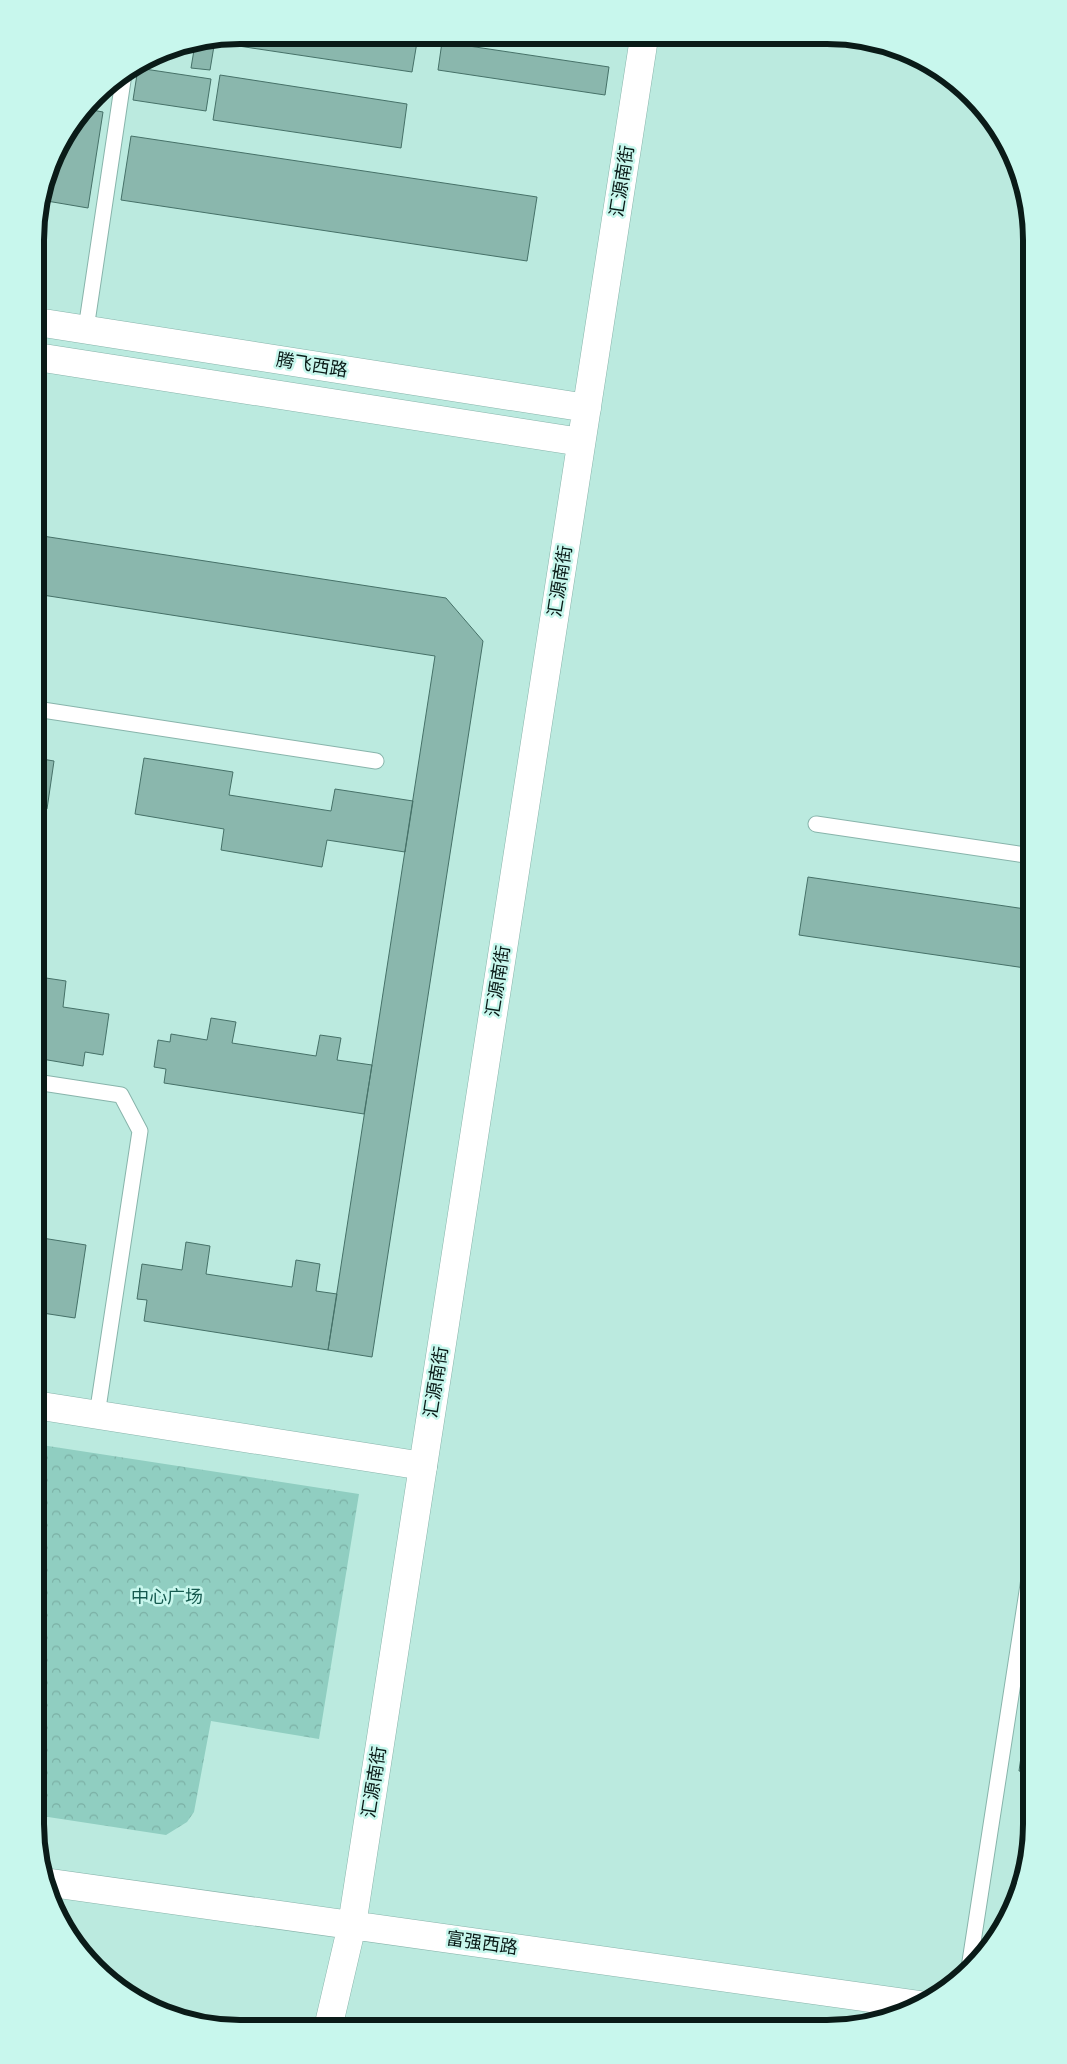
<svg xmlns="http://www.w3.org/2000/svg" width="1067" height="2064" font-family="Arial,'Noto Sans SC',sans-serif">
	<defs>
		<pattern id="park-crowns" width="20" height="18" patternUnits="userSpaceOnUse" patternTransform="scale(1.25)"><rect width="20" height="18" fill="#90cec1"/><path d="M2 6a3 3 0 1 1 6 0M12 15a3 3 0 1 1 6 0" fill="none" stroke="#7bb0a5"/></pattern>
	</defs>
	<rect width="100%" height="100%" fill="#bbeadf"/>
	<path fill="url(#park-crowns)" d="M35,1444L359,1494L319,1739L211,1721L194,1812L187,1822L166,1835L35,1815Z"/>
	<path fill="#8ab7ad" stroke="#467168" d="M240,35L418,36L412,72L225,44V38Z
		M215,40L210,70L191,68L195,44Z
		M442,42L609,67L605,95L438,70Z
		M138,68L211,79L206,111L133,100Z
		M220,75L407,104L401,148L213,120Z
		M108,84L106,100L95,98L105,86Z
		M87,109L103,112L88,208L41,200L56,149Z
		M131,136L537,197L527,261L121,200Z
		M36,535L446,598L483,641L372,1357L328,1350L435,656L36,594Z
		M36,758L54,761L47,809L36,807Z
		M144,758L233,772L229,795L331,811L335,789L413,801L405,852L327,840L322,867L221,850L224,829L135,814Z
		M808,877L1032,910V969L799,935Z
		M46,978L66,981L63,1007L109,1014L103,1055L85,1052L83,1066L36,1058V1003L42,1004Z
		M211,1018L236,1022L232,1043L316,1056L320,1035L341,1038L337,1060L372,1065L364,1114L164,1083L166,1069L154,1067L158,1040L170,1042L171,1034L207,1040Z
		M36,1237L86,1245L75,1318L36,1312Z
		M186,1242L210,1246L206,1274L292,1287L296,1260L320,1264L316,1291L337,1294L328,1350L144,1321L147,1300L137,1299L142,1264L182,1270Z
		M1026,1722L1032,1723V1773L1019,1771Z"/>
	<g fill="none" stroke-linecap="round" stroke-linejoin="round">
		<defs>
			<path id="lane" d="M86,329L124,74
				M36,709L376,761
				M816,824L1032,856
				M36,1082L121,1095L140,1131L97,1415
				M969,1968L1032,1559"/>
			<path id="street" d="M35,1405L423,1466"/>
			<path id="secondary" d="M37,322L587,408
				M37,357L581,442
				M44,1882L920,2005
				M328,2028L352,1925L644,38"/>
		</defs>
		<use href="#lane" stroke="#88b4ab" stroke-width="17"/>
		<use href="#street" stroke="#88b4ab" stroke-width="29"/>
		<use href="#secondary" stroke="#88b4ab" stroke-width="29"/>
		<use href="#lane" stroke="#fff" stroke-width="15"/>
		<use href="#street" stroke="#fff" stroke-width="28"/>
		<use href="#secondary" stroke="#fff" stroke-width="28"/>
	</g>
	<g text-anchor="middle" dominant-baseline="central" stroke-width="5" stroke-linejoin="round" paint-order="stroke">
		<g font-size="18" fill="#0a1b18" stroke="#c8f7ed">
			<text transform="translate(622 181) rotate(-81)">汇源南街</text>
			<text transform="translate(312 365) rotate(9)">腾飞西路</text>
			<text transform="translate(560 581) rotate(-81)">汇源南街</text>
			<text transform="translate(498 981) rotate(-81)">汇源南街</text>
			<text transform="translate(436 1382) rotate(-81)">汇源南街</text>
			<text transform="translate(374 1782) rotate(-81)">汇源南街</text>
			<text transform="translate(482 1943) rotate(8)">富强西路</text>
		</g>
		<g font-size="18" fill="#165a4f" stroke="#c8f7ed">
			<text x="167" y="1597">中心广场</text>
		</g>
	</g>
	<path d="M0 0H1067V2064H0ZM240 44H827A196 196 0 0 1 1023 240V1824A196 196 0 0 1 827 2020H240A196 196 0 0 1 44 1824V240A196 196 0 0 1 240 44Z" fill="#c8f7ed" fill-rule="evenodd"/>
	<path fill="none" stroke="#0a1b18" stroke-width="6" d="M240 44H827A196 196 0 0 1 1023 240V1824A196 196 0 0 1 827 2020H240A196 196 0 0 1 44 1824V240A196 196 0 0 1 240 44Z"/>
</svg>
